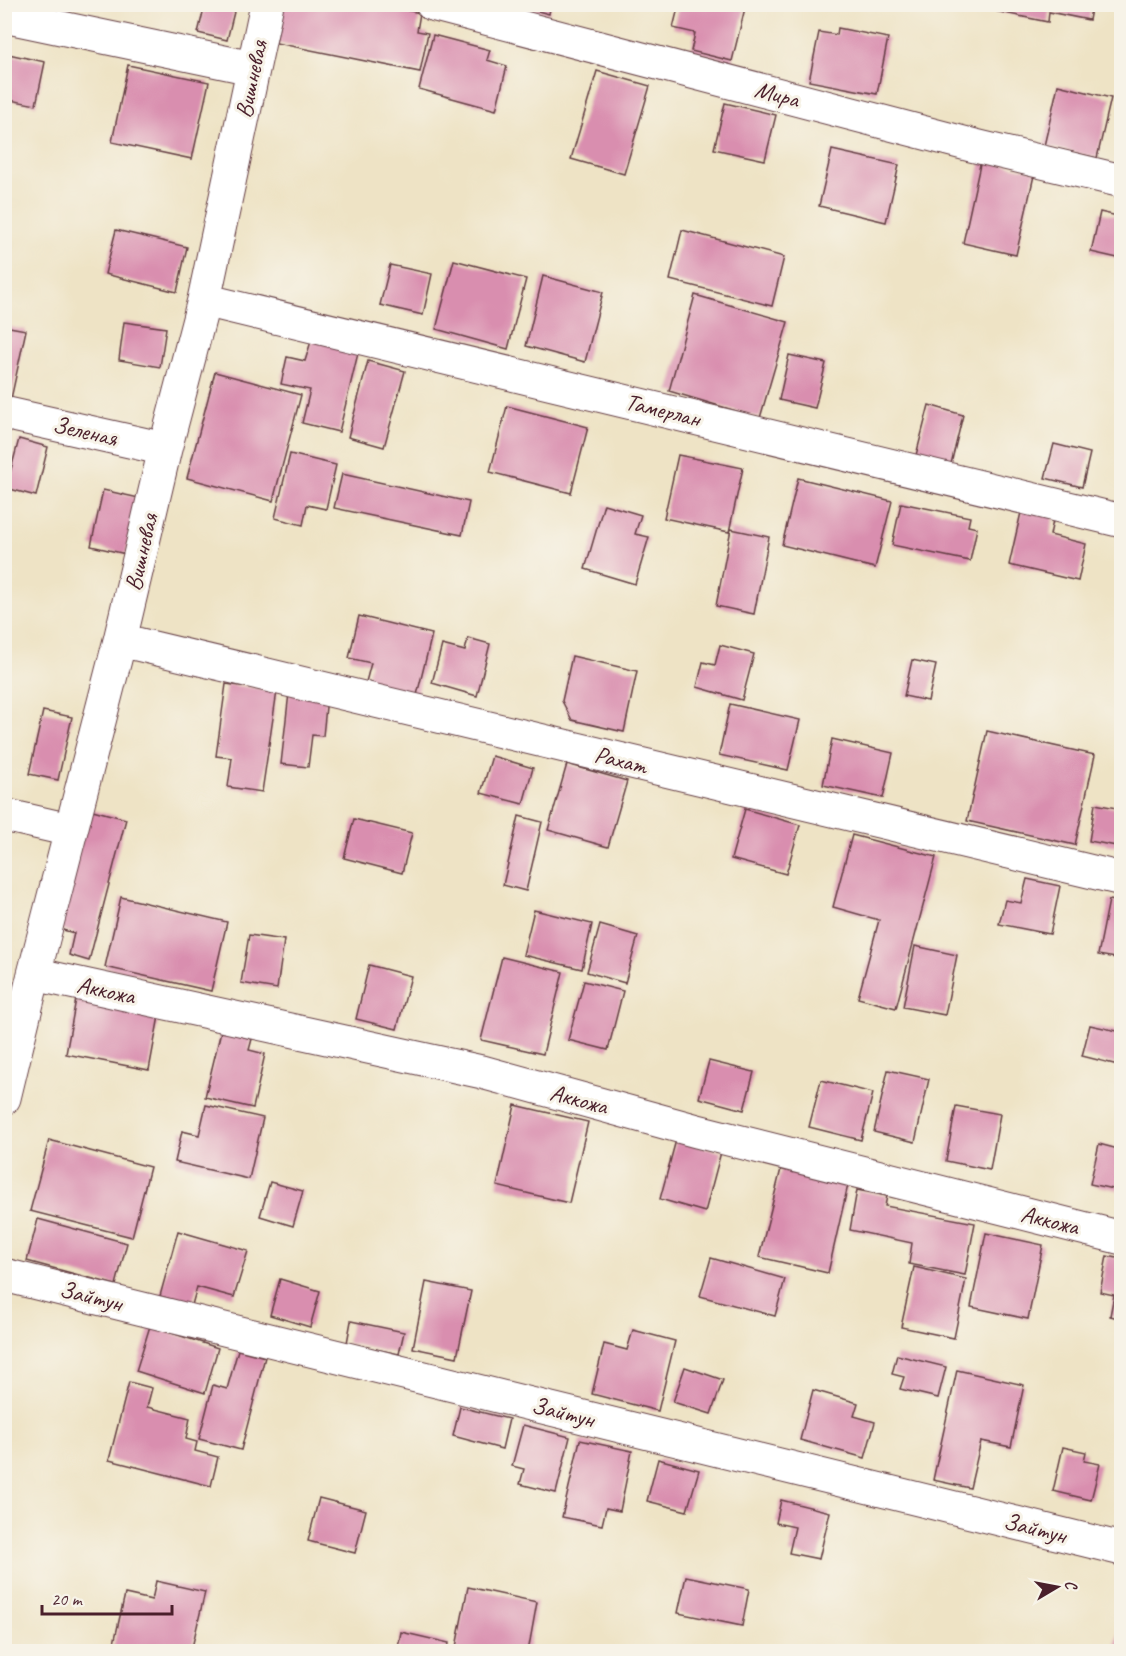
<svg xmlns="http://www.w3.org/2000/svg" width="1126" height="1656" font-family="Caveat,sans-serif">
	<rect width="100%" height="100%" fill="#f7f3e8"/>
	<filter id="ink" filterUnits="userSpaceOnUse"><feTurbulence type="fractalNoise" baseFrequency=".0167" numOctaves="2"/><feDisplacementMap in="SourceGraphic" scale="12" xChannelSelector="R" yChannelSelector="G"/><feConvolveMatrix kernelMatrix="1 2 1 2 8 2 1 2 1" color-interpolation-filters="sRGB"/></filter>
	<filter id="wash" filterUnits="userSpaceOnUse"><feTurbulence type="fractalNoise" baseFrequency=".008" numOctaves="4" result="noise"/><feDisplacementMap in="SourceGraphic" scale="24" xChannelSelector="R" yChannelSelector="G"/><feGaussianBlur stdDeviation="1.35" result="paint"/><feColorMatrix in="noise" values="0 0 0 0 0 0 0 0 0 0 0 0 0 0 0 0 0 1.4 0 .05"/><feComposite in="paint" operator="in"/></filter>
	<g filter="url(#wash)">
		<rect width="100%" height="100%" fill="#eee3c5"/>
		<g id="blocks">
			<path fill="#d98eaf" d="M205,4H236L227,40L198,33Z
				M283,4H376L420,13L417,31L428,33L420,72L276,43Z
				M512,4H551L549,14Z
				M679,4H746L732,61L691,51L695,33L673,28Z
				M981,4H1092L1089,20L1049,12L1048,22L980,8Z
				M838,28L888,38L877,94L809,81L819,32L837,35Z
				M433,35L490,50L487,60L507,66L496,110L419,89Z
				M4,53L45,62L36,105L4,99Z
				M128,65L209,82L192,159L112,142Z
				M597,71L650,86L624,174L571,159Z
				M1058,85L1111,98L1097,158L1044,146Z
				M725,103L776,115L765,160L714,149Z
				M832,150L899,165L886,222L819,206Z
				M981,160L1035,171L1016,255L963,243Z
				M1100,212L1122,217V259L1091,252Z
				M116,230L187,247L177,292L105,274Z
				M682,230L784,257L772,306L670,280Z
				M454,260L526,279L508,349L436,329Z
				M390,265L432,274L423,315L380,305Z
				M543,276L603,292L585,362L526,346Z
				M695,295L788,322L760,418L669,391Z
				M124,322L166,328L160,367L119,360Z
				M4,326L26,330L11,399L4,398Z
				M312,338L359,349L339,432L302,423L310,390L281,384L287,357L305,361Z
				M789,355L826,363L815,408L779,400Z
				M368,361L405,371L384,447L348,437Z
				M215,372L301,395L273,501L187,478Z
				M929,405L963,415L949,472L914,463Z
				M507,406L588,427L571,493L490,472Z
				M19,439L48,447L36,496L6,488Z
				M1054,444L1090,453L1082,487L1045,478Z
				M290,454L336,465L326,509L307,505L303,525L275,518Z
				M678,455L743,468L729,532L664,518Z
				M342,474L469,502L462,535L334,508Z
				M798,478L892,501L875,568L782,545Z
				M103,490L139,498L126,554L91,546Z
				M901,503L970,517L968,526L977,528L970,561L892,545Z
				M604,504L641,515L635,534L649,537L635,584L585,569Z
				M1022,508L1054,516L1050,535L1086,544L1078,581L1009,565Z
				M731,529L769,537L754,614L716,606Z
				M359,616L432,634L417,695L366,682L371,663L349,658Z
				M468,638L490,644L477,696L432,683L442,645L465,651Z
				M720,645L754,654L742,700L697,687L703,662L715,665Z
				M572,656L637,671L624,732L572,720L562,701Z
				M912,660L936,665L928,701L904,696Z
				M226,684L277,691L262,792L228,787L232,758L216,756Z
				M289,693L327,697L323,736L312,735L308,767L281,764Z
				M730,704L800,720L788,770L719,755Z
				M43,711L72,717L58,780L29,774Z
				M987,731L1095,755L1075,845L967,821Z
				M832,739L893,753L883,798L823,785Z
				M492,756L533,768L523,804L481,793Z
				M567,764L627,781L608,847L548,830Z
				M1095,804L1122,809V847L1089,841Z
				M89,809L126,819L89,961L69,955L74,933L59,929Z
				M745,809L800,825L786,874L731,859Z
				M519,816L542,822L526,891L503,885Z
				M354,819L412,833L402,873L344,858Z
				M852,835L936,857L896,1008L858,998L879,920L833,907Z
				M1027,879L1060,886L1050,934L999,924L1005,900L1021,903Z
				M121,897L227,922L211,991L105,967Z
				M1109,900L1122,902V959L1098,955Z
				M534,910L592,924L582,969L523,955Z
				M600,925L638,936L625,983L587,972Z
				M249,935L284,940L277,989L241,983Z
				M915,946L957,955L945,1015L903,1007Z
				M502,957L563,972L543,1054L481,1040Z
				M369,965L411,976L397,1029L356,1019Z
				M584,981L623,991L608,1050L568,1040Z
				M76,999L159,1016L149,1070L66,1054Z
				M1090,1025L1122,1032V1066L1082,1056Z
				M221,1031L252,1039L249,1050L265,1054L253,1108L205,1097Z
				M709,1061L754,1072L744,1110L699,1098Z
				M888,1070L929,1079L915,1142L874,1132Z
				M821,1080L873,1093L861,1140L809,1127Z
				M206,1105L263,1118L249,1179L175,1162L182,1131L199,1135Z
				M515,1105L588,1122L569,1203L497,1186Z
				M956,1106L1000,1114L990,1170L946,1161Z
				M49,1140L150,1167L132,1237L30,1211Z
				M676,1140L721,1152L705,1212L660,1199Z
				M1099,1144L1122,1150V1191L1090,1184Z
				M781,1169L848,1185L828,1273L759,1257Z
				M270,1182L303,1191L293,1226L260,1216Z
				M857,1190L887,1196L885,1206L975,1223L965,1275L909,1264L912,1243L850,1230Z
				M38,1219L127,1243L116,1285L27,1261Z
				M178,1231L248,1251L234,1297L197,1287L192,1305L160,1296Z
				M986,1233L1043,1245L1028,1319L971,1307Z
				M1107,1256L1122,1259V1319L1110,1316L1114,1295L1100,1292Z
				M711,1258L785,1279L775,1316L700,1296Z
				M914,1267L966,1279L954,1338L901,1327Z
				M280,1279L320,1291L310,1327L270,1315Z
				M426,1282L471,1291L457,1357L413,1348Z
				M351,1321L404,1332L399,1354L347,1343Z
				M150,1326L218,1348L205,1393L136,1371Z
				M633,1330L675,1341L658,1411L592,1394L604,1344L627,1350Z
				M238,1350L265,1357L241,1450L199,1439L213,1385L227,1389Z
				M897,1355L946,1367L938,1398L900,1389L904,1377L892,1374Z
				M685,1367L723,1380L711,1414L673,1402Z
				M957,1370L1024,1385L1011,1447L981,1441L970,1488L933,1480Z
				M129,1382L152,1388L147,1407L190,1418L186,1439L197,1442L195,1451L218,1457L211,1486L109,1460Z
				M813,1390L858,1403L854,1416L875,1422L865,1458L800,1440Z
				M460,1407L509,1419L502,1449L453,1436Z
				M523,1425L570,1437L556,1493L520,1484L524,1469L512,1466Z
				M580,1440L632,1451L620,1511L606,1508L602,1525L562,1517Z
				M1063,1447L1086,1452L1084,1461L1100,1464L1091,1500L1053,1491Z
				M658,1459L699,1470L687,1511L647,1501Z
				M319,1498L366,1510L355,1553L308,1541Z
				M781,1500L830,1512L819,1559L789,1553L795,1527L776,1523Z
				M686,1576L749,1589L742,1626L678,1613Z
				M156,1581L205,1592L191,1652H112L125,1594L152,1600Z
				M468,1587L537,1602L528,1652H455Z
				M1121,1622L1122,1652H1114Z
				M401,1632L449,1643L447,1652H397Z
				M299,1645L323,1651V1652H298Z"/>
		</g>
	</g>
	<g filter="url(#ink)">
		<use href="#blocks" fill-opacity="0" stroke="#633c42" stroke-width="1.5"/>
		<g fill="none" stroke-linecap="round" stroke-linejoin="round">
			<defs>
				<path id="minor" d="M432,4L971,145L1122,181
					M4,16L252,68
					M204,300L1122,521
					M4,413L165,449
					M120,640L1122,879
					M4,815L70,830
					M34,974L482,1072L697,1131L1122,1238
					M4,1098L34,974L120,640L165,449L204,300L267,4
					M4,1275L1122,1549"/>
			</defs>
			<use href="#minor" stroke="#633c42" stroke-width="35"/>
			<use href="#minor" stroke="#fff" stroke-width="33"/>
		</g>
	</g>
	<g text-anchor="middle" dominant-baseline="central" stroke-width="6" stroke-linejoin="round" paint-order="stroke">
		<g font-size="24" fill="#4a1f2b" stroke="#f7f3e8">
			<text transform="translate(251 79) rotate(-78)">Вишневая</text>
			<text transform="translate(777 94) rotate(15)">Мира</text>
			<text transform="translate(663 410) rotate(14)">Тамерлан</text>
			<text transform="translate(85 431) rotate(13)">Зеленая</text>
			<text transform="translate(141 552) rotate(-77)">Вишневая</text>
			<text transform="translate(621 760) rotate(14)">Рахат</text>
			<text transform="translate(106 990) rotate(12)">Аккожа</text>
			<text transform="translate(579 1099) rotate(15)">Аккожа</text>
			<text transform="translate(1050 1220) rotate(14)">Аккожа</text>
			<text transform="translate(91 1296) rotate(14)">Зайтун</text>
			<text transform="translate(563 1412) rotate(14)">Зайтун</text>
			<text transform="translate(1035 1528) rotate(14)">Зайтун</text>
		</g>
	</g>
	<rect width="1126" height="1656" fill="none" stroke="#f7f3e8" stroke-width="24"/>
	<g transform="translate(1057 1587) rotate(80)" stroke="#f7f3e8" stroke-width="4.5" paint-order="stroke">
	<path d="M0-4.5L10 22L0 15L-10 22Z" fill="#4a1f2b"/>
	<text y="-9" font-size="16" font-weight="bold" text-anchor="middle" fill="#4a1f2b">С</text>
	</g>
	<path d="M42 1605v9h130v-9" fill="none" stroke="#4a1f2b" stroke-width="3"/>
	<text x="51" y="1605" font-size="18" fill="#4a1f2b" stroke="#f7f3e8" stroke-width="4.5" paint-order="stroke">20 m</text>
</svg>
